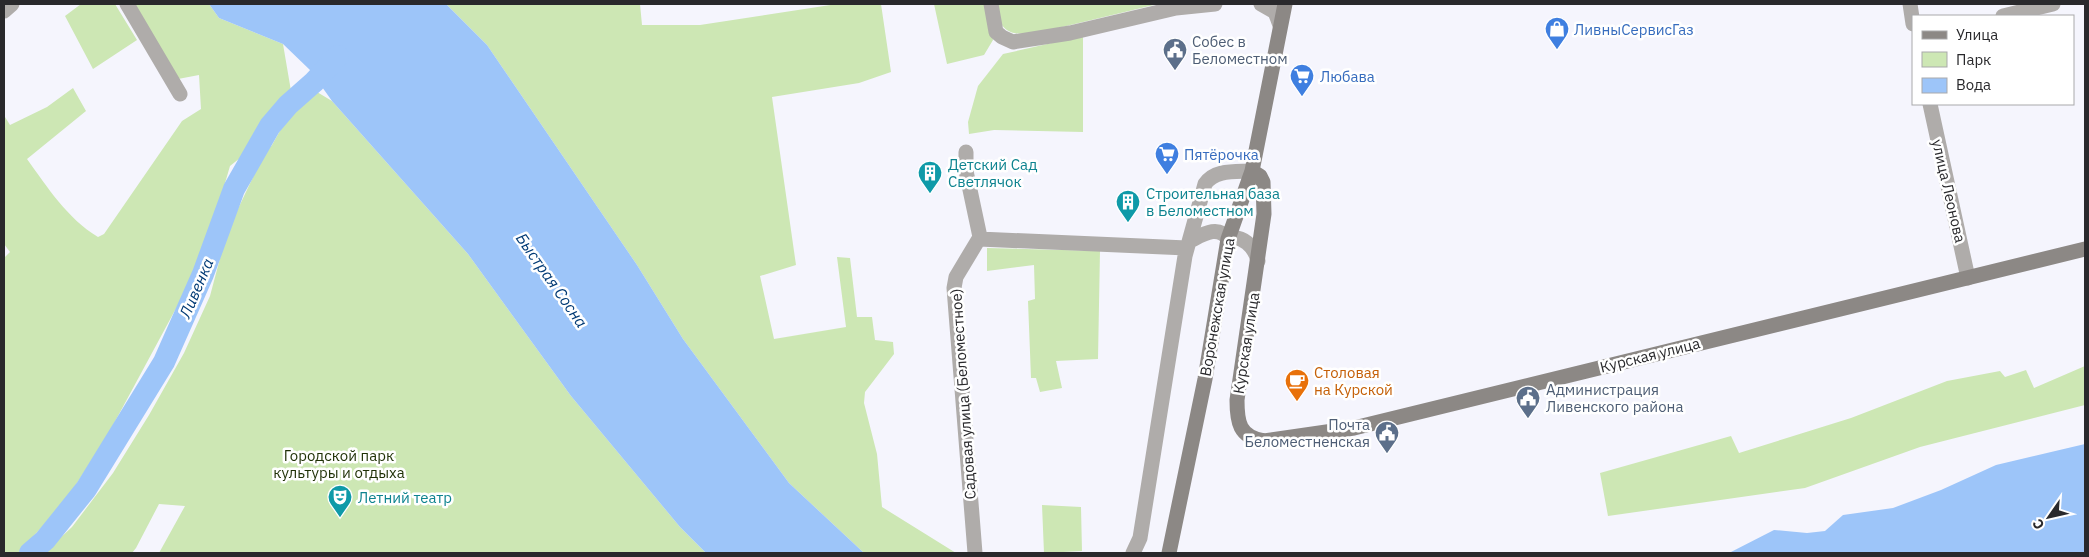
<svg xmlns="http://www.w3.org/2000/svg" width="2089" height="557" font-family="'IBM Plex Sans',sans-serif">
	<rect width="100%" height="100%" fill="#f5f5fd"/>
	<path fill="#cde7b4" d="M81,4H115L137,40L93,69L65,16Z
		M135,4H209L219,18L283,44L291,91L252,137L240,158L230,166L211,231L180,301L105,440L64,503L18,553H4V258L10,252L4,244V118L5,117L10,125L47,107L73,88L86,111L27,159C48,188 67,218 98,237L104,234L182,121L201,109L199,75L178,79Z
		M446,4H640L642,25H700L837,4H881L891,72L859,83L772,97L796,265L760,276L774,339L846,327L837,257L850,258L857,317H872L875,340L893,342L894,354L865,392L864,403L877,454L882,507L956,553H864L789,483L683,339L637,265L487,45Z
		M934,4H986L993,40L984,55L947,64Z
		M995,4H1158L1033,34C1006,35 1000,30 995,4Z
		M1083,36V132L994,130L969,134L968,122L978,86L1003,54Z
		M317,92L332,101L468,254L571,396L680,527L706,553H159L185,506L159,504L136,548L132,553H44L72,527L113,473L149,415L184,353L210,296L227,232L263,156L272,145L291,111Z
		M987,248L1100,251L1098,359L1056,361L1062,388L1040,392L1036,378H1031L1028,301L1035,299L1034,265L987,271Z
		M2085,366V405L1920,447L1805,488L1608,516L1600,473L1731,436L1739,453L1851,418L1947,381L2000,371L2005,377L2026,370L2034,388Z
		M1042,505L1081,507L1082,551L1044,553Z"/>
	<path fill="#9dc5f9" d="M209,4H446L487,45L637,265L683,339L789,483L864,553H706L680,527L571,396L468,254L332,101L310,70L283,44L219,18Z
		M2085,444V553H1729L1774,530L1807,533L1825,531L1843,515L1893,508L1941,490L1996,465Z"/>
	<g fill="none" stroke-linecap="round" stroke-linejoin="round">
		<path stroke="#9dc5f9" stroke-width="22" d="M30,553L45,540L86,489L164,362L203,274L234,189L270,126L288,105L314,82L338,56"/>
		<path stroke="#afacaa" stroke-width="15" d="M127,4L180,94
			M991,4L996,32L1002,37L1013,42L1070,33L1176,8L1215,4
			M1261,4L1275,12L1280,25
			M1910,4L1913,24
			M4,11L12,4
			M2003,16L2053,4
			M1930,104L1968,278
			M966,152V171L980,237L956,277L954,288L975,553
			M979,239L1187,248
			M1190,241C1202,235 1218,224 1228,239C1242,234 1255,247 1258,261
			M1133,553L1140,538L1185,256L1205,184C1215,169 1236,172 1252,171"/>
		<path stroke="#8c8885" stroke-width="15" d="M1252,171L1260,176L1263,182L1264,214L1237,400C1237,422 1239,437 1264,441L1354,428L2085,249
			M1169,553L1205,379L1228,239L1252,171L1285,4"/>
	</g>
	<defs>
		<symbol id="shop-pin" viewBox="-11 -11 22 30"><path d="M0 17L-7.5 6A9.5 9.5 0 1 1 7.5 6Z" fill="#3f7fe0" stroke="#fff"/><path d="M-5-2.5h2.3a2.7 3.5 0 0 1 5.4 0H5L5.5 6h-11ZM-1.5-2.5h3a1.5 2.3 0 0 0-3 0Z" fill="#fff"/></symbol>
		<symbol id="civic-pin" viewBox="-11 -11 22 30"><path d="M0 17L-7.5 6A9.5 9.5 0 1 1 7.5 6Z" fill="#5c6f8a" stroke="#fff"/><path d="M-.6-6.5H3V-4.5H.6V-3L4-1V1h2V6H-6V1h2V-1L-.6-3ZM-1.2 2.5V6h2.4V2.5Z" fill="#fff"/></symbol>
		<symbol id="supermarket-pin" viewBox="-11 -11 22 30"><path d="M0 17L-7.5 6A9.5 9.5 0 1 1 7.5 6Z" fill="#3f7fe0" stroke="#fff"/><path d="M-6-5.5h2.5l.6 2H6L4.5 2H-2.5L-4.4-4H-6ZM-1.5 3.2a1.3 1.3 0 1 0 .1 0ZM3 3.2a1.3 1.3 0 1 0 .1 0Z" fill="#fff"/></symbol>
		<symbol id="building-pin" viewBox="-11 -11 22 30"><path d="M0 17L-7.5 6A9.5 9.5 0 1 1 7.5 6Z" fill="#0f9aa8" stroke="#fff"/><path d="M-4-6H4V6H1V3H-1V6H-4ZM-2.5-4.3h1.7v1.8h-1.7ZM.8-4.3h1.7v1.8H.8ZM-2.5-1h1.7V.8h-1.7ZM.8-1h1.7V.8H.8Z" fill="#fff"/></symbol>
		<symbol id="cafe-pin" viewBox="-11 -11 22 30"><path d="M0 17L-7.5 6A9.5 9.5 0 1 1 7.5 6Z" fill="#e8710a" stroke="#fff"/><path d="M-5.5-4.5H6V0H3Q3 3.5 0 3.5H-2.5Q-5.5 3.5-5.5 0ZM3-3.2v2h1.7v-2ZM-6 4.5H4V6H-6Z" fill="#fff"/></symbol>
		<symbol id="theatre-pin" viewBox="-11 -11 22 30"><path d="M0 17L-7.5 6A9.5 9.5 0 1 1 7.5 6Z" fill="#0f9aa8" stroke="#fff"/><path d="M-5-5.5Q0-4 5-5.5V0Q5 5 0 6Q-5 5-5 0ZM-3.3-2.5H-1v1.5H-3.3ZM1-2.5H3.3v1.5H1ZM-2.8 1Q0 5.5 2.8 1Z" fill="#fff"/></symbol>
	</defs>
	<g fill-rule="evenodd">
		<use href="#shop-pin" x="1543" y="15" width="28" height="38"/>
		<use href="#civic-pin" x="1161" y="36" width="28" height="38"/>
		<use href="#supermarket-pin" x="1288" y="62" width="28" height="38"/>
		<use href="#supermarket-pin" x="1153" y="140" width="28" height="38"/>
		<use href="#building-pin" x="916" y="159" width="28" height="38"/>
		<use href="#building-pin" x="1114" y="188" width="28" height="38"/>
		<use href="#cafe-pin" x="1283" y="367" width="28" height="38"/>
		<use href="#civic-pin" x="1514" y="384" width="28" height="38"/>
		<use href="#civic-pin" x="1373" y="419" width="28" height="38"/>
		<use href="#theatre-pin" x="326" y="483" width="28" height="38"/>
	</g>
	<g text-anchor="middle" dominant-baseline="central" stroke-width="5" stroke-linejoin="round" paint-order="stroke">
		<g font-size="15" fill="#366cbe" stroke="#fff" text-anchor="start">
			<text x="1574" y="29">ЛивныСервисГаз</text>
			<text x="1320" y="76">Любава</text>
			<text x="1184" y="154">Пятёрочка</text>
		</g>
		<g font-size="15" fill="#4e5e75" stroke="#fff" text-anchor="start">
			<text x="1192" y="41">Собес в<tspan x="1192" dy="17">Беломестном</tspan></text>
			<text x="1546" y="389">Администрация<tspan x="1546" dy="17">Ливенского района</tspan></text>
			<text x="1370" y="424" text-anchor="end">Почта<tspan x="1370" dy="17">Беломестненская</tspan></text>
		</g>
		<g font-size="15" fill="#0d838f" stroke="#fff" text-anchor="start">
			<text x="948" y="164">Детский Сад<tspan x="948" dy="17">Светлячок</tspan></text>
			<text x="1146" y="193">Строительная база<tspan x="1146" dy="17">в Беломестном</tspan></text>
			<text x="358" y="497">Летний театр</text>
		</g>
		<g font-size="15" fill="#29292c" stroke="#fff">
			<text transform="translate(1949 191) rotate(77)">улица Леонова</text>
			<text transform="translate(1217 307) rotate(-80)">Воронежская улица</text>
			<text transform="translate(1246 343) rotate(-81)">Курская улица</text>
			<text transform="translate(1650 355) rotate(-14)">Курская улица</text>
			<text transform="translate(963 394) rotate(-94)">Садовая улица (Беломестное)</text>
		</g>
		<g font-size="15" fill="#c56008" stroke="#fff" text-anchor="start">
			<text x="1314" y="372">Столовая<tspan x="1314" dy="17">на Курской</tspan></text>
		</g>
		<g font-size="15" fill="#1e3005" stroke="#fff">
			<text x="339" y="455">Городской парк<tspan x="339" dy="17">культуры и отдыха</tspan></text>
		</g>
		<g font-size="16" font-style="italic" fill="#013a75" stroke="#fff">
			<text transform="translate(552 280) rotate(55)">Быстрая Сосна</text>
			<text transform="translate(196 288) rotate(-67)">Ливенка</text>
		</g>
	</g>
	<rect width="2089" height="557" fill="none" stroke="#29292c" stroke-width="10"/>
	<rect x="1912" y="15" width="162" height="90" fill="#ffffff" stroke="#a9a9ab"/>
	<rect x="1922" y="31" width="25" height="8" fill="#8c8885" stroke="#a9a9ab"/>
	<text x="1956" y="40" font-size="15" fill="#29292c">Улица</text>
	<rect x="1922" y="52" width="25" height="15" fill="#cde7b4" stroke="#a9a9ab"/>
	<text x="1956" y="65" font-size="15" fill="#29292c">Парк</text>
	<rect x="1922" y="78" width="25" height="15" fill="#9dc5f9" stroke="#a9a9ab"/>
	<text x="1956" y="90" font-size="15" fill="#29292c">Вода</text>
	<g transform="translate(2049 517) rotate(236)" stroke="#ffffff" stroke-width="4" paint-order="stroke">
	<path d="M0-4L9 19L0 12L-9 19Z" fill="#29292c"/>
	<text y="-8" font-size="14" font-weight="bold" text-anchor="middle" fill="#29292c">С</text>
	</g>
</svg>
